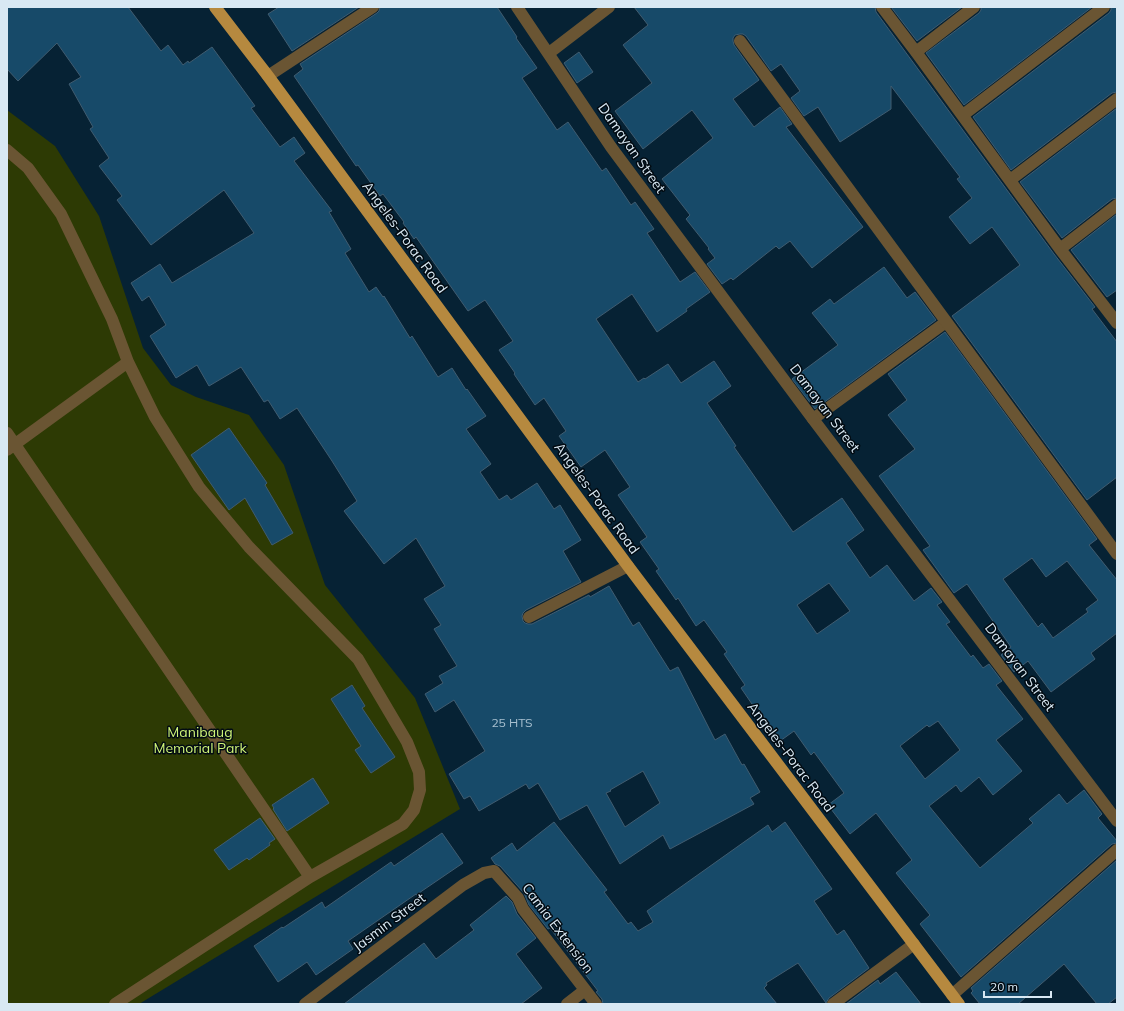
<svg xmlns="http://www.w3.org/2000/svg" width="1124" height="1011" font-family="Mulish,sans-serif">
	<rect width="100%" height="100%" fill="#062234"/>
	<path fill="#2d3a04" d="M7,110L55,146L99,216L143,348L171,385L196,397L249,415L284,465L325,585L415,698L460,809L139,1004H7Z"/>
	<path fill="#174a69" stroke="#405c70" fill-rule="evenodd" d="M7,7H128L161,51L168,45L183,65L188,61L189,63L212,47L255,106L251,108L280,147L294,137L305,153L294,161L332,211L329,212L351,249L345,253L369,292L376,287L383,297L384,296L410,338L412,336L438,377L452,368L466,390L467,389L486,416L466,429L491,464L480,472L499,500L507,495L511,500L537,483L554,509L560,505L581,540L563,551L581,582L526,610L523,613L522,616L523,621L525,623L528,624H532L589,595L590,597L609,586L633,626L639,622L670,671L678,667L715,740L725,734L742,765L744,764L760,792L750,798L754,804L670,849L663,835L620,864L587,805L560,820L538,783L529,789L526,784L479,811L470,796L464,799L449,774L485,751L454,700L435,712L425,694L443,683L439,676L457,666L434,629L441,625L424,599L445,586L416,538L384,564L344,511L357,501L332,461L297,408L280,419L268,400L264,402L241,367L209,386L197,365L176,378L150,336L166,325L149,296L142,301L131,283L160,264L172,283L254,233L224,190L151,245L117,200L122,196L99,166L109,158L90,129L93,127L69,84L81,77L57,43L18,81L7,69ZM643,771L660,803L625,827L606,793L611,791L610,790Z
		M279,7H359L292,51L268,14Z
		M380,7H497L517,37L516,38L537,68L522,78L557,130L568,122L602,171L606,168L631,205L635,202L654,229L647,233L680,282L695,272L710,292L686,309L687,311L657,332L632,294L596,319L638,382L644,378L645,379L668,364L681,383L714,361L731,386L707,403L736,446L734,447L793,532L842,498L864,530L846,543L870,578L887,565L914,601L931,588L942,602L937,605L950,622L946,624L971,657L973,655L983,668L989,664L1002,681L996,685L1023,719L996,740L1022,771L993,795L979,777L961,792L956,785L929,806L980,868L1033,823L1029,819L1059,794L1067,804L1084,790L1102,814L1098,818L1117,841V843L1112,844L961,977L920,924L930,915L896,873L912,860L876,813L850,834L828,805L844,793L814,752L811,755L794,731L780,741L757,706L754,707L741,688L745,685L724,654L727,652L704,620L696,626L678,598L676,600L656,571L659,569L640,542L647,537L618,495L630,487L605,450L581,467L559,436L566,431L544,398L535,405L514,374L515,373L499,350L513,341L485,300L468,311L416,237L414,239L403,223L404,222L383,194L380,196L358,165L356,166L294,76L303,69L300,64L377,13L379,11ZM829,583L850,611L817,634L797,605ZM938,721L960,750L925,779L900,746L927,725L929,727Z
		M634,7H875L876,12L1054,254L1095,307L1092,309L1117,342V477L1087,500L952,316L1020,265L992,227L970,244L949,217L972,198L957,179L960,177L891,86V109L840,142L818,107L804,116L791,98L800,91L781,64L771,71L746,36L743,34H740L735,35L733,38V41L734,45L759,80L733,99L754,127L780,107L792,124L786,127L863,227L812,268L790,241L779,249L776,246L733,280L731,278L722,284L707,264L715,258L708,249L709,248L686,219L690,215L662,179L713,138L692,110L643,149L615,111L652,83L623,45L648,25Z
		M891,7H962L917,41Z
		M981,7H1092L964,105L926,53L979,13L981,10Z
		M1111,7H1117V92L1112,93L1011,170L973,117L1109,13L1111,10Z
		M579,52L593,72L577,83L564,63Z
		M1117,108V198L1112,199L1062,238L1020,182Z
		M1117,214V290L1107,297L1071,250Z
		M884,267L907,298L915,292L936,320L815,409L792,379L838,345L812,313L830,299L834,304Z
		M945,332L1097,539L1089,545L1117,580V633L1091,653L1095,659L1051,692L1028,661L1014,672L1001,655L1011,647L967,584L954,593L923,550L930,546L879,476L915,449L888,415L907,400L888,374ZM1032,558L1046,577L1067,561L1098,600L1086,609L1088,612L1053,638L1042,623L1038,627L1003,579Z
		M229,428L267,483L265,485L293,533L272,545L245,498L229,510L191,455Z
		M352,685L365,706L362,708L395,757L371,773L355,750L361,746L331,699Z
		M313,778L329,803L287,831L273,809L274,808L272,805Z
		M260,818L275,839L269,843L270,845L249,860L247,858L229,870L214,850Z
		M554,822L607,890L604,892L628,924L631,922L638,931L653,922L647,911L768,825L772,832L785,822L832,889L814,901L837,935L844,930L869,968L829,998L826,1003L798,963L766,983L767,985L764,988L777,1004H603L602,999L596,992L598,991L550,928L548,929L529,905L524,893L500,866L495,864L491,858L512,843L517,851Z
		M442,833L463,863L416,895V894L348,941L353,949L316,975L307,962L278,982L254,946L282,927L283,928L322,902L325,908L391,862L394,866Z
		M1117,860V997L1108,1004H1097L1064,964L1018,1004H980L971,993L973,991L971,988Z
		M506,896L512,902L517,914L536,938L516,954L542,988L521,1004H344L424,943L436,959L474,930L470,925Z
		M896,972L921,1004H846L878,980L880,984Z"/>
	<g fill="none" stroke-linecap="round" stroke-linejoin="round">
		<path stroke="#6a5533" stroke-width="12" d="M7,150L28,168L61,214L112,319L128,362
			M813,419L946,322
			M7,433L310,877
			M7,450L128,362L155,417L199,487L249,547L358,659L407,742L419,772L420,790L414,810L403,824L310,877L115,1004
			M529,617L628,566"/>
		<path stroke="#6a5533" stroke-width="12" d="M517,7L611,147L813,419L1117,821
			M882,7L916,52L1060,249L1117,323
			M740,41L1117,554
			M916,52L974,7
			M549,53L609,7
			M268,76L373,7
			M963,115L1104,7
			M1010,180L1117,99
			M1060,249L1117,205
			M952,995L1117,850
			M305,1004L463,885L484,873L494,871L518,898L523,909L596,1004
			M567,1004L585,990
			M833,1004L914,944"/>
		<path stroke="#b6893f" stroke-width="12" d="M215,7L268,76L628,566L959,1004"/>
	</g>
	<g text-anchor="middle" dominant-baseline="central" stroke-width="3" stroke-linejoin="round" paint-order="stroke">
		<g font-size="12" fill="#a8c0d0">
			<text x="512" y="722">25 HTS</text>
		</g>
		<g font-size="14" fill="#d8e8f3" stroke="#020b12">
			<text transform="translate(632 148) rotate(55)">Damayan Street</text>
			<text transform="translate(405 237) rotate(54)">Angeles-Porac Road</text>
			<text transform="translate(825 408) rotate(53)">Damayan Street</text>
			<text transform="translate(597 498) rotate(54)">Angeles-Porac Road</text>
			<text transform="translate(1020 667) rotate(53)">Damayan Street</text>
			<text transform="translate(791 757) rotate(53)">Angeles-Porac Road</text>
			<text transform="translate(389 922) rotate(-37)">Jasmin Street</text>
			<text transform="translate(558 928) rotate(53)">Camia Extension</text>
		</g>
		<g font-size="14" fill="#cef378" stroke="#020b12">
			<text x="200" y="732">Manibaug<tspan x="200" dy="16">Memorial Park</tspan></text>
		</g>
	</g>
	<rect width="1124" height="1011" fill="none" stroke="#d8e8f3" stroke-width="16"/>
	<path d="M984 991v6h67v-6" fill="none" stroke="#d8e8f3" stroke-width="2"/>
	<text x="990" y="991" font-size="12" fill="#d8e8f3" stroke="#020b12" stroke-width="3" paint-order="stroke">20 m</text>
</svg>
